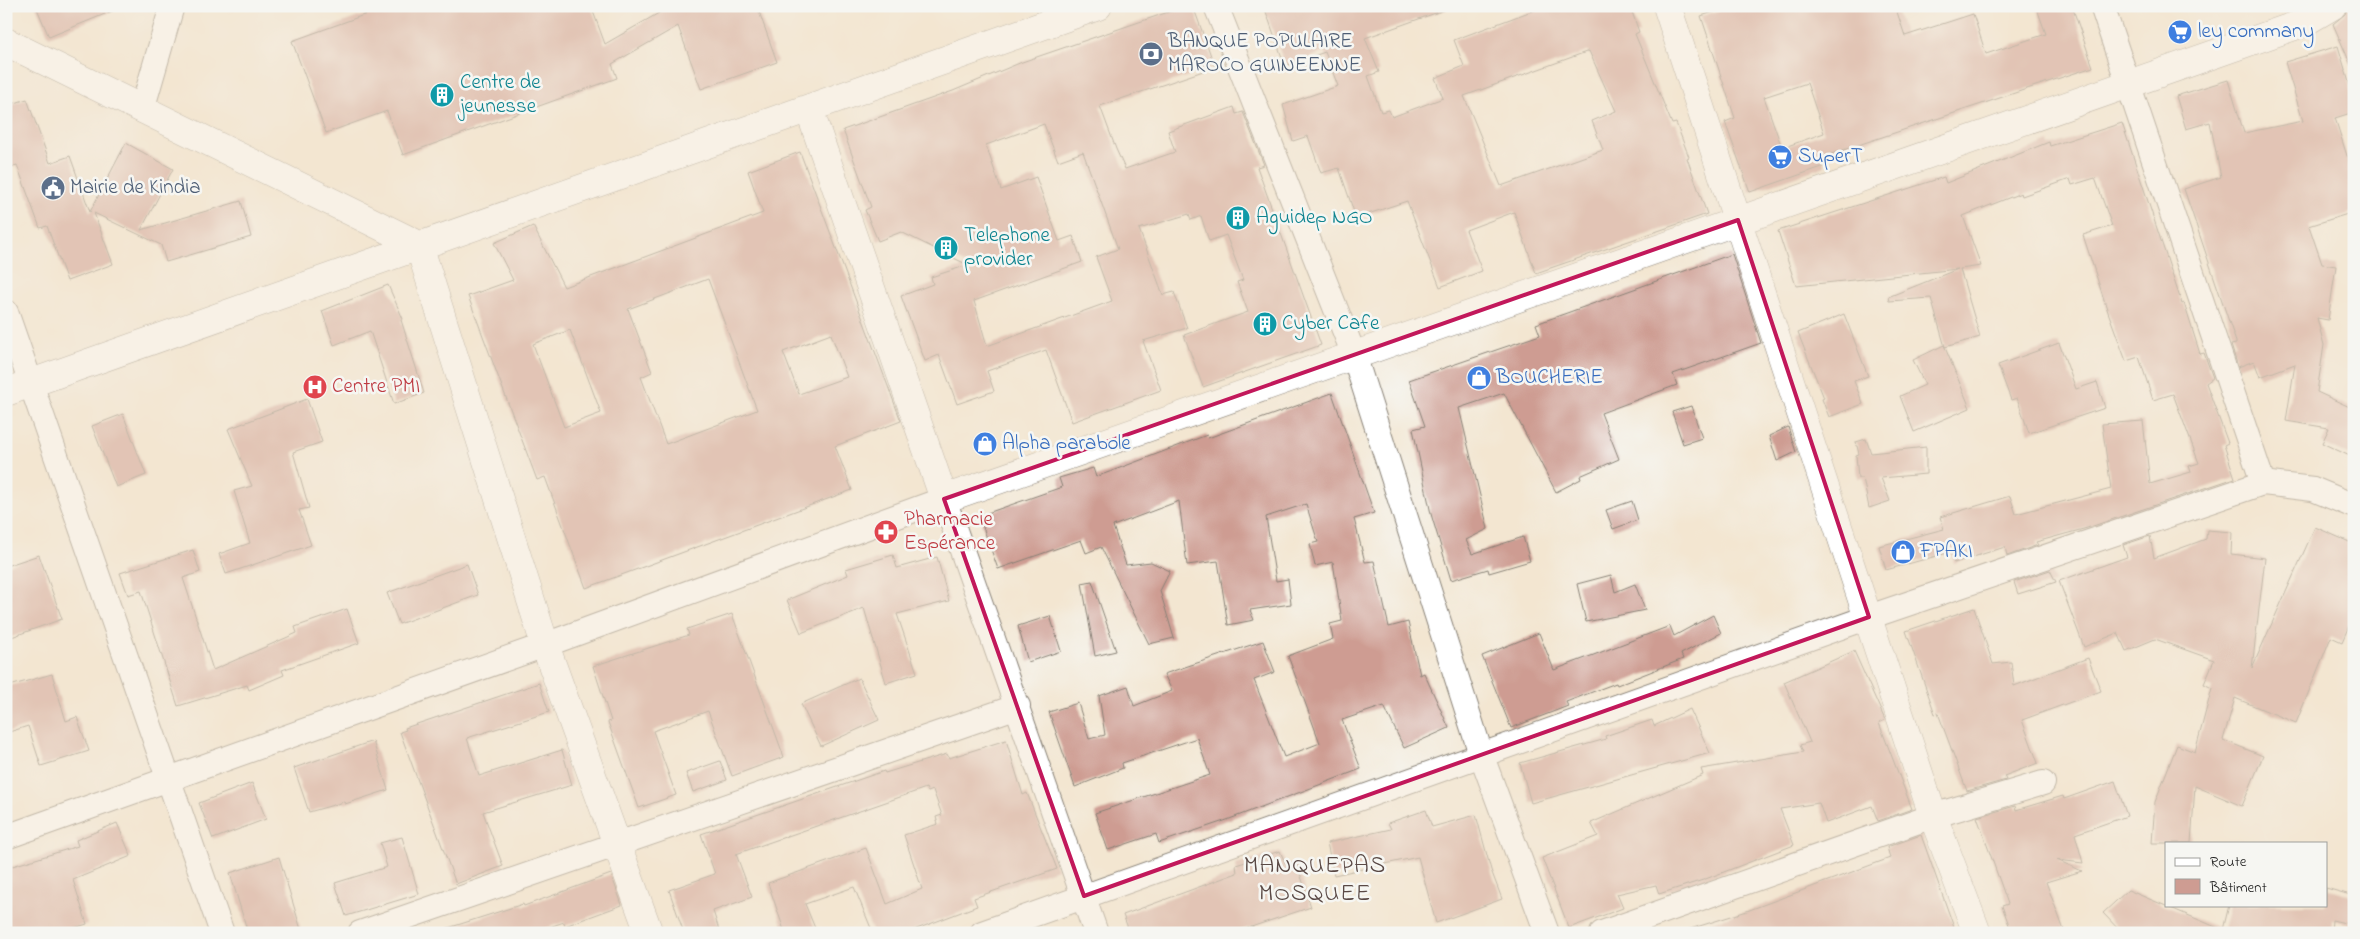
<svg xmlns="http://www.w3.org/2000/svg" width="2360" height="939" font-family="'Indie Flower',sans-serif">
	<rect width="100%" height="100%" fill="#f6f6f2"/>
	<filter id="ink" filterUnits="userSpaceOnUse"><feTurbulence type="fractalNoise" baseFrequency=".02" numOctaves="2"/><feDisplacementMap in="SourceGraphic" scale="10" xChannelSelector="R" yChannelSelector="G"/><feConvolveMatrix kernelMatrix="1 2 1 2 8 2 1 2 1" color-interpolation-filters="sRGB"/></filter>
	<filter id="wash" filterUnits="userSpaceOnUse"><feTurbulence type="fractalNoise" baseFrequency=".0096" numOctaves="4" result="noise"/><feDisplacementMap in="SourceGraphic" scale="20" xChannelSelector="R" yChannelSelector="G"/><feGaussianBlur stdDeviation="1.12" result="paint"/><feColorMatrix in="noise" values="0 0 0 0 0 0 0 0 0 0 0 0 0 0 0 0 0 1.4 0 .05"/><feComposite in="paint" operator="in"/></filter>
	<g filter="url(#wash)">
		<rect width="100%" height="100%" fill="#f3e6d1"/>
		<g id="blocks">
			<path fill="#ce9c92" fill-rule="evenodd" d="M36,6H122V7L49,37Z
				M389,6H591L605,44L671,6H757L777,62L701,89L678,26L612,64L617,78L403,155L387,111L326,133L292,41Z
				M1186,6H1193L1215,67L1100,106L1116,149L1125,169L1175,152L1168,131L1234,107L1236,114L1243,112L1264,165L1257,167L1321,345L1203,387L1184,335L1248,312L1237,282L1243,280L1226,235L1209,241L1201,216L1191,220L1189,214L1139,229L1163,295L1174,292L1187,328L1143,341L1161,390L1072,422L1046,350L987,371L994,391L957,404L939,355L925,361L901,296L933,284L931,277L968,265L901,232L878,241L865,210L871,207L843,130L953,91L1022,62ZM1044,124L1058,161L1083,152L1118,249L1096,257L1112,301L987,346L974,301L1082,262L1073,236L1059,241L1036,177L1001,190L986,145Z
				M1264,6H1446L1447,9L1365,38L1379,72L1368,76L1381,112L1389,110L1392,117L1443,98L1435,78L1464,66L1454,40L1545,6H1630L1639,32L1635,34L1672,124L1676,123L1689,157L1687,158L1707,214L1536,273L1514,212L1466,230L1482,271L1440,287L1407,201L1356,218L1339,168L1321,173L1308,136L1293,141L1283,105L1338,86L1325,52L1285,66ZM1589,51L1616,111L1592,121L1603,150L1501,186L1464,96Z
				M1732,6H1895L1905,36L1973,14L1986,54L2046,34L2036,6H2072L2093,67L1822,157L1825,166L1750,192L1725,122L1735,118L1701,16ZM1807,83L1824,133L1782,148L1764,97Z
				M2348,6H2354V72L2333,24L2345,14Z
				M2338,46L2354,99V112L2335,118L2354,178V212L2309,226L2322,264L2336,266L2328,320L2317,318L2324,345L2317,392L2354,409V458L2322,443L2329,428L2286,421L2295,364L2260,377L2254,361L2238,367L2231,345L2236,344V342L2184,189L2221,177L2210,122L2186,129L2176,96L2228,80L2244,133L2303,121L2285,62Z
				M27,99L50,163L70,156L90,212L126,143L173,169L141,230L241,201L251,237L166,262L161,245L94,213L113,264L67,281L47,226L40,228L17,165L6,169V106Z
				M2122,123L2182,304L2184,303L2200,354L2204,353L2213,378L2206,383L2228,443L2224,445L2235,478L2087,528L2036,542L2038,545L2007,556L2005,547L1954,563L1951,552L1886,570L1879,546L1944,529L1940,517L2010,496L2016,514L2111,489L2102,424L2143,421L2150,484L2191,472L2189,466L2199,463L2173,394L2153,400L2139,357L2126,361L2108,312L2083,235L2112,226L2095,178L2072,185L2070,179L2022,196L2021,193L1963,216L1981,266L1960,269L1980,337L1945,347L1931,298L1889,301L1888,297L1958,269L1796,286L1778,231L1944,177L1946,183L2049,142L2050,146Z
				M800,152L901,421L835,446L852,490L586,588L545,477L537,480L468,296L513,280L494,243L533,226L564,287L763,213L748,171ZM708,279L757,410L666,444L641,377L652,372L628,309ZM570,330L601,413L564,427L533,344ZM831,334L847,377L799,394L783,352Z
				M1732,254L1761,343L1673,374L1677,385L1601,413L1619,459L1580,476L1581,479L1556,492L1504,393L1459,408L1488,529L1466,540L1472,554L1523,537L1530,561L1489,573L1488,569L1451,580L1431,514L1413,429L1425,426L1409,380L1540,335L1536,324Z
				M388,285L403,319L401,320L424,393L394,404L370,331L334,345L322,311Z
				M1844,314L1868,376L1854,381L1863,404L1829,417L1822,399L1824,398L1798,333Z
				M2059,343L2076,389L2097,382L2105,408L2029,433L2017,398L2011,400L1998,365Z
				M1944,345L1970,408L1914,432L1900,396L1925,385L1913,360Z
				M1332,393L1374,513L1354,519L1365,562L1374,561L1389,627L1408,622L1420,675L1424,673L1449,728L1404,748L1384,706L1342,720L1361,769L1227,820L1159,843L1156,834L1108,850L1095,813L1210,775L1197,738L1122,763L1123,768L1075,787L1049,712L1078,703L1089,739L1105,735L1099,696L1128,686L1134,706L1172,691L1164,674L1263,641L1275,672L1254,680L1284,757L1320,743L1288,656L1333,639L1330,624L1342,621L1333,562L1315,566L1310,544L1318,542L1306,504L1266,517L1276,581L1288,579L1291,604L1250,610L1254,620L1228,625L1218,561L1187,565L1179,501L1113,526L1126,565L1151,562L1170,571L1160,591L1174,638L1149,644L1101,547L1086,553L1081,540L998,569L979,516L1062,487L1059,478L1093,468L1096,477L1207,435L1208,438Z
				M307,399L322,442L293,452L309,508L299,510L311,545L226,574L219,554L250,543L234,491L252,486L228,429Z
				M1691,406L1702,438L1683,444L1672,412Z
				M123,414L146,475L116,487L92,426Z
				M1788,427L1796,452L1777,461L1769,436Z
				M1866,439L1871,453L1926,447V474L1881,478L1890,501L1869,508L1863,478H1858L1856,455L1859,454L1856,442Z
				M1632,501L1638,520L1613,529L1606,510Z
				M2315,527L2354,544V614L2342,642L2331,637L2296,723L2235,698L2223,740L2263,756L2242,806L2195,786L2191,843H2152L2155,802L2177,745L2195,752L2212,688L2204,684L2214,660L2155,639L2126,651L2118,633L2084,647L2059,581L2127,557L2123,545L2150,536L2154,558L2206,539L2207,530L2232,532L2231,554L2265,558L2252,668Z
				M193,550L200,572L183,578L213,670L297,633L295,627L347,609L359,643L282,670L284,675L249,690L247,685L178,706L141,591L128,595L120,573Z
				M39,555L62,619L6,639V566Z
				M893,555L897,568L937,557L949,601L897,614L917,673L886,683L864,608L801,633L787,600L848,575L846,569Z
				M467,564L478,595L399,624L387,593Z
				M2050,570L2056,582L2018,594L2014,582Z
				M1611,575L1615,592L1635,584L1645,610L1586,622L1577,584Z
				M1092,581L1116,651L1095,656L1082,583Z
				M1974,608L1993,664L2011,662L2014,686L2088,658L2101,691L2022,720L2038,763L2004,776L2006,780L1967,791L1938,713L1935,714L1906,631Z
				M732,614L784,757L732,776L708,711L653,731L676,795L639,808L608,722L611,721L593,666L689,635L687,629Z
				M1713,615L1721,633L1681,654L1683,659L1617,685L1616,683L1566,702L1568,706L1511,728L1482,656L1539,633L1554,670L1670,626L1674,636Z
				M1050,616L1061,651L1028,662L1018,626Z
				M1854,651L1885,720L1879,723L1912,809L1878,821L1872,806L1826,823L1819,803L1780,809L1794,845L1703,880L1659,894L1656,885L1617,894L1623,908L1569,928L1542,858L1598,836L1591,823L1703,775L1701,769L1803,752L1800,745L1810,742L1784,682Z
				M52,674L66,721L77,717L89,751L41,766L28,726L6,733V687Z
				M859,678L879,720L821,746L801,704Z
				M539,683L549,712L467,738L479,776L562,750L572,785L483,812L503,866L456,884L400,732L406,730L405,728Z
				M1690,709L1710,753L1531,803L1520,763L1606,739L1605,736L1652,720L1654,726Z
				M1006,740L1023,795L1027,793L1057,869L974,898L977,906L906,933H873L854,887L805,904L817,933H785L768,883L866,848L887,904L922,889L904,835L938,824L936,817L942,815L933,790L928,792L926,788L736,854L752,897L713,911L720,933H684L669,890L715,874L701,834L884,771L885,773L947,754L949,758Z
				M373,741L388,790L345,804L344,802L309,812L294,768Z
				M720,761L727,780L693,792L686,773Z
				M2115,781L2127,816L2075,834L2083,863L2057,860L2082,871L2046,882L2065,933H2012L2002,906L2008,904L1977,817L2015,806L2016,810L2063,796L2064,799Z
				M252,783L266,819L213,839L199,803Z
				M1426,810L1432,827L1476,815L1491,870L1502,899L1436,923L1418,857L1334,875L1327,843L1391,829L1388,823Z
				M117,823L131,856L73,880L87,924L58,933H6V868L78,846L76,840Z
				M1921,835L1956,933H1688L1687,930L1744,912L1890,858L1887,847Z
				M402,837L419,894L346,916L335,883L387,867L380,843Z
				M1280,851L1286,865L1296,861L1311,907L1233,933H1130L1123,915L1237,873L1236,865Z
				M279,857L302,933H248L230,873Z
				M611,874L622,905L565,926L564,922L532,933H446L445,929L523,904L524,906Z
				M2326,888L2354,896V925L2332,920L2331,933H2122L2103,913L2128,890L2223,930L2229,905H2326Z"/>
		</g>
	</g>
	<g filter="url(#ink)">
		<use href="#blocks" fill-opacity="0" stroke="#888176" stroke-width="1"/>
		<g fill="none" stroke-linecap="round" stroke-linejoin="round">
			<defs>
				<path id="street" d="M1216,6L1354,355L1481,754L1547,933
					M2102,6L2263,483
					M142,110L172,6
					M6,312L222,933
					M6,837L545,645L944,499L1096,933
					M360,933L1018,706
					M982,933L1869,617L2263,483L2313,489L2354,506
					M1602,933L1933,816L2043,783"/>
				<path id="secondary" d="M1667,6L1933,816L1977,933
					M6,42L419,245L545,645L649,933
					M809,109L944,499L2303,23L2332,6
					M6,392L1098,6"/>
			</defs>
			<use href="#street" stroke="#888176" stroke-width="26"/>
			<use href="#secondary" stroke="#888176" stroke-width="29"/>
			<use href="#street" stroke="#fff" stroke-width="24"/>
			<use href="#secondary" stroke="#fff" stroke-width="28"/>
		</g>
	</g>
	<path d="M0 0H2360V939H0ZM1738,220L1869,617L1084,896L944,499Z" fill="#f3e6d1" fill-opacity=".55" fill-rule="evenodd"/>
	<path fill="none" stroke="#c2185b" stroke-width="4" stroke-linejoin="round" d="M1738,220L1869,617L1084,896L944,499Z"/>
	<defs>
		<symbol id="supermarket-disc" viewBox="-11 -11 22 22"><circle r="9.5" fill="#3f7fe0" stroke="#f6f6f2"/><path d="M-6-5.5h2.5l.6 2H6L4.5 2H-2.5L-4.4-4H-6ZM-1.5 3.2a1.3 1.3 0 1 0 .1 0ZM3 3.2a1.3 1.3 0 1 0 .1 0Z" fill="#fff"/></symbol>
		<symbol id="bank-disc" viewBox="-11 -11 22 22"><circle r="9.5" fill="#5c6f8a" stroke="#f6f6f2"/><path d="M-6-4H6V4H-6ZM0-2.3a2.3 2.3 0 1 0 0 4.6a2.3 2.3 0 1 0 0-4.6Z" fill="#fff"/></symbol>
		<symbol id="building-disc" viewBox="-11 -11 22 22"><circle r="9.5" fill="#0f9aa8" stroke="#f6f6f2"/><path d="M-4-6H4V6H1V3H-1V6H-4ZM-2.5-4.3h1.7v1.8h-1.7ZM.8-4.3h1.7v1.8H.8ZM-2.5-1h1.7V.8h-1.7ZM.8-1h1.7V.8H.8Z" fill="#fff"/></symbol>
		<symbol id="civic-disc" viewBox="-11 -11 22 22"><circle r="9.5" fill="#5c6f8a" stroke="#f6f6f2"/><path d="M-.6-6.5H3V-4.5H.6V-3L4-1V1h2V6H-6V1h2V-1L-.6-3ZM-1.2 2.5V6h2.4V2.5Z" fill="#fff"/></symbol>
		<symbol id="shop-disc" viewBox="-11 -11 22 22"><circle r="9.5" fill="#3f7fe0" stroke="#f6f6f2"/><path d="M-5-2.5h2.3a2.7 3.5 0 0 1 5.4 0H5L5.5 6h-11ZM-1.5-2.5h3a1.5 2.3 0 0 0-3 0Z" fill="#fff"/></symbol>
		<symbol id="hospital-disc" viewBox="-11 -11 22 22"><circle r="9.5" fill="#e0444e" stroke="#f6f6f2"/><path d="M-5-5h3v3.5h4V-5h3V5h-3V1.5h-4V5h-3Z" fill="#fff"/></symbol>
		<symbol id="pharmacy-disc" viewBox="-11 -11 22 22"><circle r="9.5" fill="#e0444e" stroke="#f6f6f2"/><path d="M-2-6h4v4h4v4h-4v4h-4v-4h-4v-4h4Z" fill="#fff"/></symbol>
	</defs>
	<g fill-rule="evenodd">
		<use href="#supermarket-disc" x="2166" y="18" width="28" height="28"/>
		<use href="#bank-disc" x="1137" y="40" width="28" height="28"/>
		<use href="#building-disc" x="428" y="81" width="28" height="28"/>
		<use href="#supermarket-disc" x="1766" y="143" width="28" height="28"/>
		<use href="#civic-disc" x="39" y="174" width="28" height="28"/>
		<use href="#building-disc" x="1224" y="204" width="28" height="28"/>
		<use href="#building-disc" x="932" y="234" width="28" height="28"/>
		<use href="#building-disc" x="1251" y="310" width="28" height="28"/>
		<use href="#shop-disc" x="1465" y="364" width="28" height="28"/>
		<use href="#hospital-disc" x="301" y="373" width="28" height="28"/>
		<use href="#shop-disc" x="971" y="430" width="28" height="28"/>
		<use href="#pharmacy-disc" x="872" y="518" width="28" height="28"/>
		<use href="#shop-disc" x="1889" y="538" width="28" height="28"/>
	</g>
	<g text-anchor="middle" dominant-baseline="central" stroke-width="5" stroke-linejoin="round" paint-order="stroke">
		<g font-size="21" fill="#366cbe" stroke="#f6f6f2" text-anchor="start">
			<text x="2198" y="32">ley commany</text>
			<text x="1798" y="157">SuperT</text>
			<text x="1496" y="378">BOUCHERIE</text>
			<text x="1002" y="444">Alpha parabole</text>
			<text x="1920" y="552">FPAKI</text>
		</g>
		<g font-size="21" fill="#4e5e75" stroke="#f6f6f2" text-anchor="start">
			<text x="1168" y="42">BANQUE POPULAIRE<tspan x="1168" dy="24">MAROCO GUINEENNE</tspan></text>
			<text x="70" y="188">Mairie de Kindia</text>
		</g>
		<g font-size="21" fill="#0d838f" stroke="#f6f6f2" text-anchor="start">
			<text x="460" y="83">Centre de<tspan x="460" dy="24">jeunesse</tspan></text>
			<text x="1256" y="218">Aguidep NGO</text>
			<text x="964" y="236">Telephone<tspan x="964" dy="24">provider</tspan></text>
			<text x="1282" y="324">Cyber Cafe</text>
		</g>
		<g font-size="21" fill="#be3a42" stroke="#f6f6f2" text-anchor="start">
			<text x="332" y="387">Centre PMI</text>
			<text x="904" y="520">Pharmacie<tspan x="904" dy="24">Espérance</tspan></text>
		</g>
		<g font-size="24" letter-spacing="1" fill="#5a4945" stroke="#f6f6f2">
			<text x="1315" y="866">MANQUEPAS<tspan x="1315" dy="28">MOSQUEE</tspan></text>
		</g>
	</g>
	<rect width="2360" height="939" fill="none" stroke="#f6f6f2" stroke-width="25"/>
	<rect x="2165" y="842" width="162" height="65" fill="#f6f6f2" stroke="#9f9f9c"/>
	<rect x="2175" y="858" width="25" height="8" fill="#ffffff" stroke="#9f9f9c"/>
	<text x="2210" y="866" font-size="15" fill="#1c1c1c">Route</text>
	<rect x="2175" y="879" width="25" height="15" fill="#ce9c92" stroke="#9f9f9c"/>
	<text x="2210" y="892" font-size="15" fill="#1c1c1c">Bâtiment</text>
</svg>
